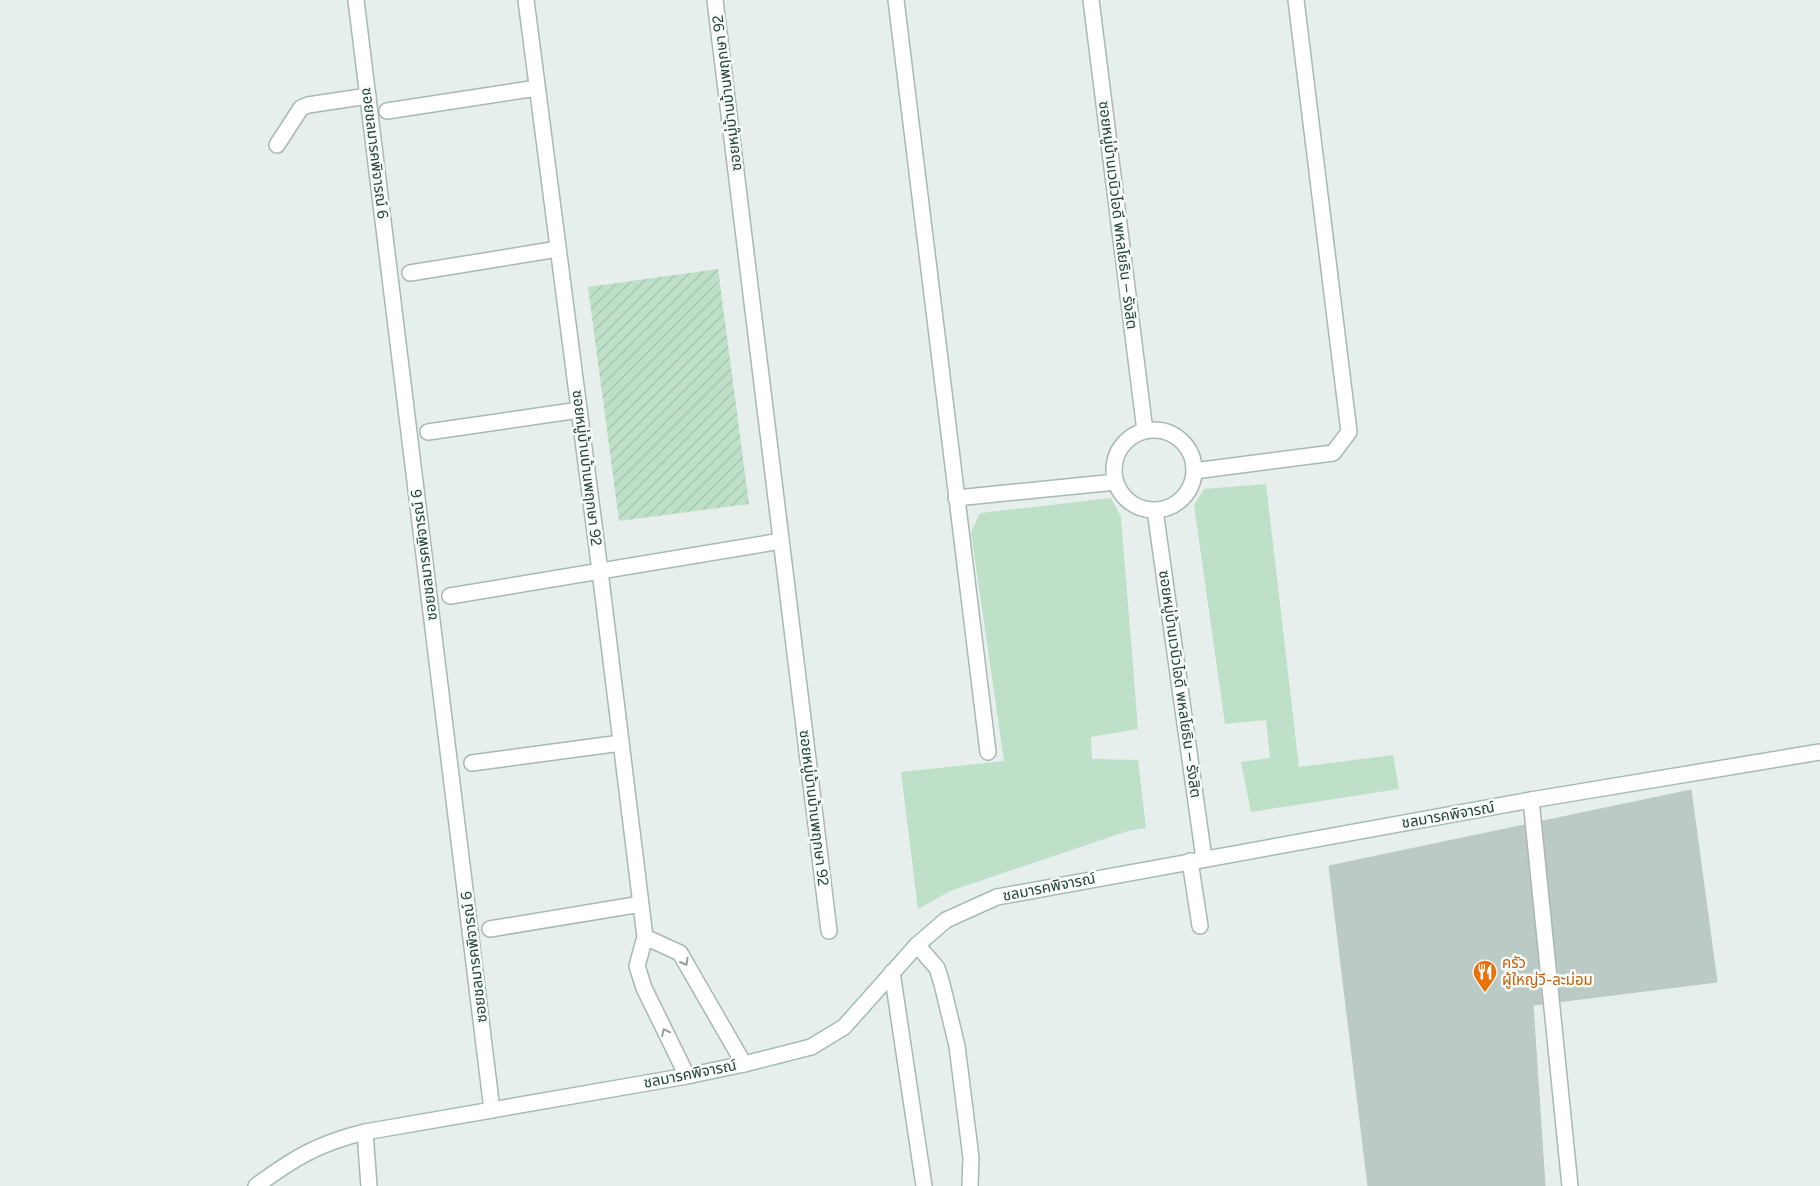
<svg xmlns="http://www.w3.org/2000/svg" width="1820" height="1186" font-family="Figtree,'Noto Sans Thai',sans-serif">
	<defs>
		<pattern id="garden-furrows" width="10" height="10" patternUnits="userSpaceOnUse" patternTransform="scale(1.25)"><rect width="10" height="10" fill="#bfe0c8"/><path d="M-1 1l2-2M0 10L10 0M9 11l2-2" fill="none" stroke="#a4c1ad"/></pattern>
	</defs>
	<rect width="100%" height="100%" fill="#e6efeb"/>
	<path fill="#bfe0c8" d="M1266,484L1299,767L1393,755L1399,789L1251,812L1241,762L1270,758L1266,720L1225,724L1194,505L1204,489Z
		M1111,498L1121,517L1138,729L1091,737L1092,759L1138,760L1146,828L1128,831L950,891L918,909L901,772L1004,761L971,532L980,513Z"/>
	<path fill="url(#garden-furrows)" d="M718,269L749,504L619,521L588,287Z"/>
	<path fill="#bbcac4" stroke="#b8c9c2" d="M1691,790L1717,982L1533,1005L1545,1186H1368L1329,866Z"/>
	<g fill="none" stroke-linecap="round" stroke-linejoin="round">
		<defs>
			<path id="lane" d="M277,145L301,108L308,105L368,96
				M1531,800L1570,1186
				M1190,861L1200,926
				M917,945L937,968L942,984L957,1046L971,1158L970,1186"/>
			<path id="street" d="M356,0L492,1110
				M526,0L600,571L645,937L637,966L644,988L687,1076
				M715,0L829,931
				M896,0L988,752
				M1091,0L1145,431
				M387,111L537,88
				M410,273L558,249
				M1114 470a40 40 0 1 1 80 0a40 40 0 1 1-80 0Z
				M428,432L579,410
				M1194,471L1333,453L1349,432L1296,0
				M956,498L1116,482
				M1155,510L1204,859
				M450,596L781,541
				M472,763L621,743
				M490,929L641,904
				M645,937L680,953L744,1064
				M892,972L924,1186
				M365,1132L369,1186"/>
			<path id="secondary" d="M256,1186C294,1158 319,1143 365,1132L687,1076L744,1064L811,1047L844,1027L917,945L946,920L997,897L1531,800L1820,752"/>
		</defs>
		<use href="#lane" stroke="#a8b8b2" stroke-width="18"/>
		<use href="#street" stroke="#a8b8b2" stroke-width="18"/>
		<use href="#secondary" stroke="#a4bbb3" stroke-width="18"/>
		<use href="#lane" stroke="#fff" stroke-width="15"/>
		<use href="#street" stroke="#fff" stroke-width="15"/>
		<use href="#secondary" stroke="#fff" stroke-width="15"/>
	</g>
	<defs><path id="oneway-chevron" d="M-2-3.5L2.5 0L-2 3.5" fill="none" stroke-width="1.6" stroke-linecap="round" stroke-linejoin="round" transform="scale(1.25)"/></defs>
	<g stroke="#92a09c">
		<use href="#oneway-chevron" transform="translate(685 962) rotate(60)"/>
		<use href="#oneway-chevron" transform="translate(665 1032) rotate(-116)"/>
	</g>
	<defs>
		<symbol id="restaurant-pin" viewBox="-11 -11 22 30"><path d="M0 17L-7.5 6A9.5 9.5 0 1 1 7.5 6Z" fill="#e8710a" stroke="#f7fbf9"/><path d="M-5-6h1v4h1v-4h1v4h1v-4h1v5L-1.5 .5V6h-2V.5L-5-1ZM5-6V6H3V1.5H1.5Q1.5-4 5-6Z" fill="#fff"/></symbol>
	</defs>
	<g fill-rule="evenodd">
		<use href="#restaurant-pin" x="1471" y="958" width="28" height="38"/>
	</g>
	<g text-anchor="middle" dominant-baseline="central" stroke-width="5" stroke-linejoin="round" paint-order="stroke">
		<g font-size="15" fill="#24423a" stroke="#f7fbf9">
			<text transform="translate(727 93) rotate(-97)">ซอยหมู่บ้านบ้านพฤกษา 92</text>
			<text transform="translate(375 153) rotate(83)">ซอยชลมารคพิจารณ์ 6</text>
			<text transform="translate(1118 215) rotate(83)">ซอยหมู่บ้านเวนิวไอดี พหลโยธิน – รังสิต</text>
			<text transform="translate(587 468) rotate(83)">ซอยหมู่บ้านบ้านพฤกษา 92</text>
			<text transform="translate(424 555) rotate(-97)">ซอยชลมารคพิจารณ์ 6</text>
			<text transform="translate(1180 684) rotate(82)">ซอยหมู่บ้านเวนิวไอดี พหลโยธิน – รังสิต</text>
			<text transform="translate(814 808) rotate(83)">ซอยหมู่บ้านบ้านพฤกษา 92</text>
			<text transform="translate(1448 815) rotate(-10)">ชลมารคพิจารณ์</text>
			<text transform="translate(1049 887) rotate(-11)">ชลมารคพิจารณ์</text>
			<text transform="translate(474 957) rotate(-97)">ซอยชลมารคพิจารณ์ 6</text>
			<text transform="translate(690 1074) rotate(-11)">ชลมารคพิจารณ์</text>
		</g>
		<g font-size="15" fill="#c56008" stroke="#f7fbf9" text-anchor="start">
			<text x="1502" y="963">ครัว<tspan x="1502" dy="17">ผู้ใหญ่วี-ละม่อม</tspan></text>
		</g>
	</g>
</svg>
